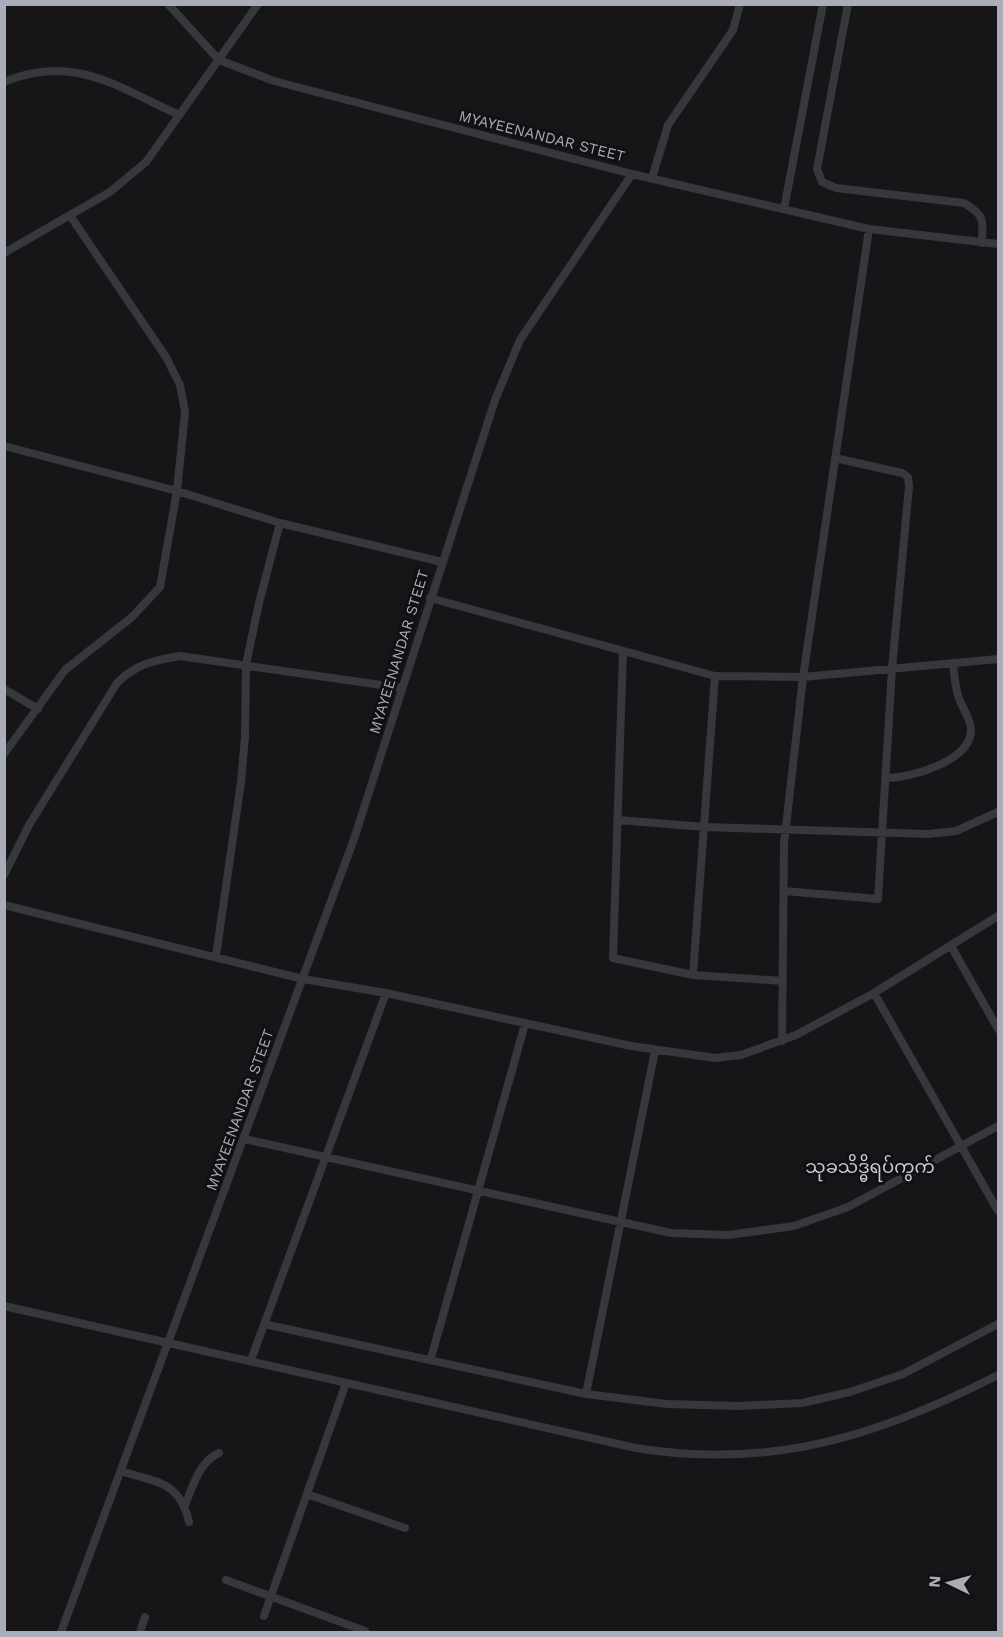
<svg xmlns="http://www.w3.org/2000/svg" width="1003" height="1637" font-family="'Work Sans','Noto Sans Myanmar',sans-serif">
	<rect width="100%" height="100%" fill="#161618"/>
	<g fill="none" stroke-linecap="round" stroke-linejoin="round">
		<path stroke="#37383d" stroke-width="8" d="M848,4L817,169L822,182L836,188L964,203C985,216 983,219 982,243
			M4,82C73,53 118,87 179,115
			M632,174L869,229L998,244
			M652,178L668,125L733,30L740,4
			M784,209L823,4
			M4,253L110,192L146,162L258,4
			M4,446L177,491L280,523L442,562
			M430,598L715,676L803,677L998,659
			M623,651L613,958L693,975L783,981
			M4,689L38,709
			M4,754L65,670L132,617L160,587L177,491L185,412L180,385L166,357L71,217
			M886,778C911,778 971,761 971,730C971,718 961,707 958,695C955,685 954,674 953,663
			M618,820L704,827L928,834L956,831L998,812
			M4,875L29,825L117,683C137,663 153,661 180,656L402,688
			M784,891L878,899L892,669L909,486L908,477L902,473L835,458
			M4,905L303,979L386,993L631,1046L715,1058L741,1055L796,1035L874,993L998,916
			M951,946L998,1029
			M216,956L241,782L245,737L246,664L259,603L280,523
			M693,975L715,676
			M874,993L998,1211
			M782,1041L784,844L803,677L869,229
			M244,1139L671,1233L728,1235L794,1226L848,1207L998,1126
			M4,1306L636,1448C771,1470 879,1436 998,1375
			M264,1324L586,1394L667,1404L739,1406L802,1403L850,1392L903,1374L998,1324
			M431,1358L525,1024
			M251,1360L386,993
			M586,1394L655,1051
			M121,1471C157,1483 179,1480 189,1522
			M307,1494L405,1528
			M185,1505C193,1486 199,1462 219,1453
			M226,1580L365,1631
			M264,1616L346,1383
			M61,1632L354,839L495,400L520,340L632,174L274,81L219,60L168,4
			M140,1632L145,1617"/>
	</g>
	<g text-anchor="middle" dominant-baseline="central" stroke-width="6" stroke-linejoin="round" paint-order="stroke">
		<g font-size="15" fill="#a8adb8" stroke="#111113">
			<text transform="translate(542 136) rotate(14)">MYAYEENANDAR STEET</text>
			<text transform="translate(399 652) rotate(-73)">MYAYEENANDAR STEET</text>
			<text transform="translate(240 1110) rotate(-70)">MYAYEENANDAR STEET</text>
		</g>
		<g font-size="18" fill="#c9ccd4" stroke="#111113">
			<text x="870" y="1166">သုခသိဒ္ဓိရပ်ကွက်</text>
		</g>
	</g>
	<rect width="1003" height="1637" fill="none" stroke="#a8adb8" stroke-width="12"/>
	<g transform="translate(949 1583) rotate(275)" stroke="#111113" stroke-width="4.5" paint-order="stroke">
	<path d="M0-4.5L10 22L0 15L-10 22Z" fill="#a8adb8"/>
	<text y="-9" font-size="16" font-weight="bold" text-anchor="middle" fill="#a8adb8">N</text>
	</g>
</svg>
